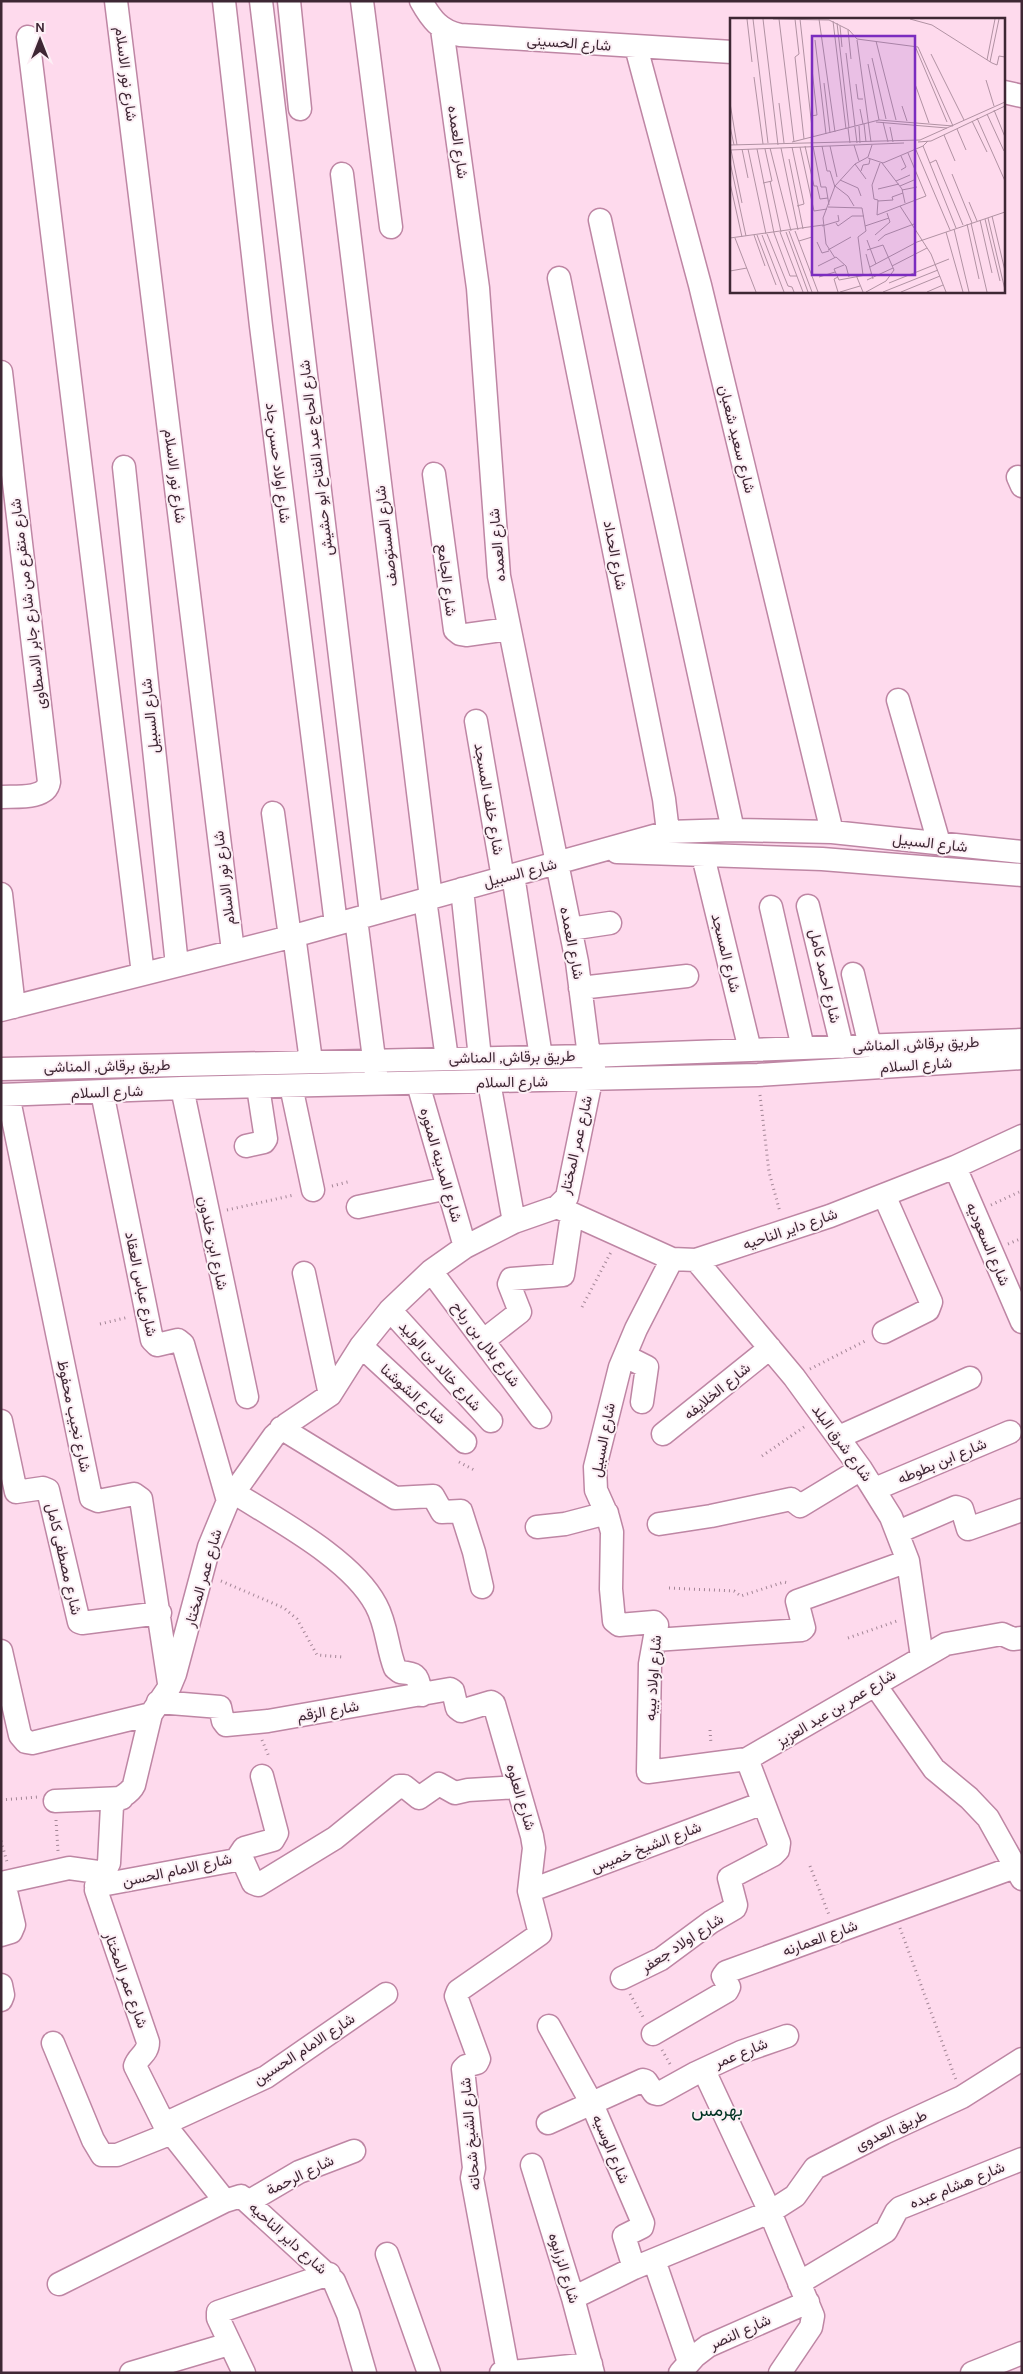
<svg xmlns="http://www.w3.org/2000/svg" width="1023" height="2374" font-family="Karla,Vazirmatn,sans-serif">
	<rect width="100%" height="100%" fill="#fedaed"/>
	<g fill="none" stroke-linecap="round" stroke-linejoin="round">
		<defs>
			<path id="minor" d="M116,1L233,951
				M224,1L261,326L336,924
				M261,1L371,914
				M289,1L300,109
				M362,1L391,227
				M421,1C431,19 440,31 460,35L732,52
				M442,29L478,288L499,576L577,962L589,1056
				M28,37L143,974
				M636,47L700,285L832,832
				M1004,92L1022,96
				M342,174L431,898
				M600,220L733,830
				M559,278L664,799L668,832
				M1,372L49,782C46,800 15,796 1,797
				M124,467L177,965
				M434,474L455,630L460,634L466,635L509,629
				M1018,477L1022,486
				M898,700L939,843
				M476,721L503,878
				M273,813L290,937
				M617,852L822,859L1022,875
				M703,856L750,1050
				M513,875L541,1057
				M462,889L480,1058
				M1,894L14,1007
				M425,899L447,1059
				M808,906L842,1047
				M771,907L803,1048
				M356,919L376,1074
				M570,929L610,923
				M294,935L311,1061
				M853,974L870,1046
				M580,988L687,976
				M1,1010L290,937L668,832L733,830L832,832L1022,852
				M1,1069L589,1056L1022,1040
				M489,1082L514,1222
				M418,1084L465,1247
				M291,1086L313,1190
				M182,1088L247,1397
				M102,1092L152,1340L157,1345L178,1340L183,1344L228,1501
				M1,1095L182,1088L758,1075L1022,1058
				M8,1095L91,1498L98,1501L134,1494L141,1499L169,1683
				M246,1146L264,1142L266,1139L258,1087
				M955,1167L1022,1322
				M884,1195L931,1302L928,1310L884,1332
				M358,1207L448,1188
				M557,1207L672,1259L696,1260L830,1216L955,1167L1022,1136
				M672,1259L636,1329L620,1367L595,1467L596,1490L608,1517L612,1532L611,1589L614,1621L619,1625L654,1622L657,1625L650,1664L648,1772L747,1759L946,1644L1002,1634L1013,1639L1022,1638
				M696,1260L794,1377L861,1469L891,1517L908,1561L922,1657
				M431,1271L540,1417
				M304,1273L330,1395
				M390,1310L491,1421
				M484,1340L520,1312L509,1284L511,1279L563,1275L572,1214
				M361,1346L465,1442
				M625,1356L647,1367L642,1402
				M1,1421L16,1492L43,1488L48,1490L79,1622L82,1623L160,1613
				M281,1428L395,1498L433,1496L442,1512L461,1511L474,1552L482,1587
				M663,1434L770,1348
				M839,1437L970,1378
				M875,1489L1010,1432
				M233,1492C277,1520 352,1559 376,1605C387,1625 387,1648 395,1668L400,1672C420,1674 416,1676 422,1695
				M659,1524L711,1516L791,1499L800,1506L861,1469
				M537,1527L565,1524L607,1513
				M898,1532L956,1507L962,1509L968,1529L1022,1510
				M655,1640L802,1630L804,1628L797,1601L908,1561
				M1,1651L20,1735L26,1742L32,1743L151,1714
				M875,1685L934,1769L969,1798L988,1818L1022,1879
				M158,1702L220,1707L223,1721L226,1725L268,1721L450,1689L453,1691L457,1708L461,1711L491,1702L494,1704L532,1836L534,1848L529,1891L540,1934L458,1991L456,1996L479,2059L477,2063L466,2066L463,2069L474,2168L472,2178L508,2372
				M55,1801L122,1798
				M240,1854L253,1883L258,1885L335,1838L399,1786H404L419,1798L439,1784L455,1793L468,1790L517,1787
				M1,1883L69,1868L105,1873
				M96,1886L236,1860L244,1848L273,1840L277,1833L262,1776
				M529,1891L763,1803
				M1,1935L11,1932L14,1925L4,1883
				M622,1978L661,1959L711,1922L735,1908L736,1905L729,1878L773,1855L778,1850L779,1843L747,1759
				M1,1985L3,1995L1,2000
				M549,2026L592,2104L643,2223L642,2227L624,2236L634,2268
				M653,2034L727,1991L729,1987L723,1976L726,1972L1015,1867
				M53,2043L93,2140L102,2155H117L172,2133
				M696,2073L741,2052L787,2036
				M548,2123L643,2080L646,2081L654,2093L658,2094L696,2073H702L707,2077L770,2212L813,2316L811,2327L780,2373
				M164,2124L266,2077L386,1994
				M532,2165L573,2298L593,2373
				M225,2201L164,2124L135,2066C138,2056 148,2054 148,2042L96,1890L109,1863L112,1806C118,1796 129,1796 134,1785L151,1714L170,1686L175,1674L209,1547L228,1501L274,1436L287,1424L330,1395L361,1346L390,1310L431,1271L465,1247L514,1222L557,1207L567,1197L596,1056
				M248,2202L299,2172L354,2151
				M387,2254L429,2373
				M654,2260L689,2362
				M799,2283L886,2231L896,2212L900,2208L1022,2159
				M59,2284L225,2201L241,2196L334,2281L348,2314L365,2373
				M573,2298L634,2268L770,2212L795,2196L815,2168L884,2133L962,2097L1022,2059
				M131,2373L229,2344
				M244,2373L218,2318V2312L329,2274
				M501,2373L591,2364
				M680,2373L695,2356L708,2346L808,2302
				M972,2373L1022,2353"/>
		</defs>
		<use href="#minor" stroke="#be86a4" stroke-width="25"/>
		<path stroke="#a38696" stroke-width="3" stroke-dasharray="1 4" stroke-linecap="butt" d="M760,1095L769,1172L780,1212
			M332,1186L351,1181
			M991,1205L1019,1192
			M227,1210L294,1195
			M1008,1244L1020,1239
			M582,1307L611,1252
			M100,1324L129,1317
			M810,1369L867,1340
			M762,1456L807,1425
			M459,1462L476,1471
			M221,1581L284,1608L297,1619L317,1655L342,1657
			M669,1588L734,1591L741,1596L784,1582L789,1583
			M848,1638L897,1621
			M710,1730L711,1744
			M262,1740L269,1757
			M1,1800L38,1797
			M56,1820L58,1851
			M1,1841L7,1862
			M810,1866L829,1915
			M900,1928L956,2080
			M630,1994L643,2017
			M662,2050L670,2064"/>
		<use href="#minor" stroke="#fff" stroke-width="22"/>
	</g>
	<g text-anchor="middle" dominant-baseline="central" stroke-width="4" stroke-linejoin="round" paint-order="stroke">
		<g font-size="15" fill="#3e2734" stroke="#fceff5">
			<text transform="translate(569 43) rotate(4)">شارع الحسينى</text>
			<text transform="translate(126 74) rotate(83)">شارع نور الاسلام</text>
			<text transform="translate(458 142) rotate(82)">شارع العمده</text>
			<text transform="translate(737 439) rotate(76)">شارع سعيد شعبان</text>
			<text transform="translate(316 458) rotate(-97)">شارع الحاج عبد الفتاح ابو حشيش</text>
			<text transform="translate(278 463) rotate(83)">شارع اولاد حسن جاد</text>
			<text transform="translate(175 476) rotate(83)">شارع نور الاسلام</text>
			<text transform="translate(386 536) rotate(-97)">شارع المستوصف</text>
			<text transform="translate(497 545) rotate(-95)">شارع العمده</text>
			<text transform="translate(615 555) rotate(79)">شارع الحداد</text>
			<text transform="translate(447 580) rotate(83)">شارع الجامع</text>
			<text transform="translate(28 604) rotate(-97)">شارع متفرع من شارع جابر الاسطاوى</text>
			<text transform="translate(150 716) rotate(-96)">شارع السبيل</text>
			<text transform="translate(489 799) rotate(80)">شارع خلف المسجد</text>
			<text transform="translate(930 843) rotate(6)">شارع السبيل</text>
			<text transform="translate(520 873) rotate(-15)">شارع السبيل</text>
			<text transform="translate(224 878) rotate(-97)">شارع نور الاسلام</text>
			<text transform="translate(572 943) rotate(79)">شارع العمده</text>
			<text transform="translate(726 953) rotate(76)">شارع المسجد</text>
			<text transform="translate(825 976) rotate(77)">شارع احمد كامل</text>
			<text transform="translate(916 1044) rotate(-2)">طريق برقاش, المناشى</text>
			<text transform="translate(512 1057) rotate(-1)">طريق برقاش, المناشى</text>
			<text transform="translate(916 1065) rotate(-4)">شارع السلام</text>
			<text transform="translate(107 1066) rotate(-1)">طريق برقاش, المناشى</text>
			<text transform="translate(512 1082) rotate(-1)">شارع السلام</text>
			<text transform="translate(107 1092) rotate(-2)">شارع السلام</text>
			<text transform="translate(576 1145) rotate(-77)">شارع عمر المختار</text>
			<text transform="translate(441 1165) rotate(74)">شارع المدينه المنوره</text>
			<text transform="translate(790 1229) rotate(-19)">شارع داير الناحيه</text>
			<text transform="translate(213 1243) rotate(78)">شارع ابن خلدون</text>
			<text transform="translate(988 1244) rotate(67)">شارع السعوديه</text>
			<text transform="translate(141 1284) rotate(78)">شارع عباس العقاد</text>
			<text transform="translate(486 1344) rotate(53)">شارع بلال بن رباح</text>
			<text transform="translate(440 1366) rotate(48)">شارع خالد بن الوليد</text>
			<text transform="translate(717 1391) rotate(-39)">شارع الخلايفه</text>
			<text transform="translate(413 1394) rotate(42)">شارع الشوشنا</text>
			<text transform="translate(74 1416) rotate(78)">شارع نجيب محفوظ</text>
			<text transform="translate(603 1440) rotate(-79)">شارع السبيل</text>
			<text transform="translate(842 1443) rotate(54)">شارع شرق البلد</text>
			<text transform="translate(942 1461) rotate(-23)">شارع ابن بطوطه</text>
			<text transform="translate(64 1559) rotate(77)">شارع مصطفى كامل</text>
			<text transform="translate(203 1578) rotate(-74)">شارع عمر المختار</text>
			<text transform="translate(653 1678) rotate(-86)">شارع اولاد بيبه</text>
			<text transform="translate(836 1708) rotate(-31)">شارع عمر بن عبد العزيز</text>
			<text transform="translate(328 1711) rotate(-10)">شارع الزقم</text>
			<text transform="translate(521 1797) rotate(73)">شارع العلوه</text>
			<text transform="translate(646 1847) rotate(-21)">شارع الشيخ خميس</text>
			<text transform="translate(177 1870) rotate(-12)">شارع الامام الحسن</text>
			<text transform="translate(820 1938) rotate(-20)">شارع العمارنه</text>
			<text transform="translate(682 1943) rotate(-33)">شارع اولاد جعفر</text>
			<text transform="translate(126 1980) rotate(70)">شارع عمر المختار</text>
			<text transform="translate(304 2049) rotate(-33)">شارع الامام الحسين</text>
			<text transform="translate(741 2053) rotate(-22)">شارع عمر</text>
			<text transform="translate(891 2130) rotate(-25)">طريق العدوى</text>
			<text transform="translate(470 2134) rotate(-95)">شارع الشيخ شحاته</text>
			<text transform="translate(611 2149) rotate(67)">شارع الوسيه</text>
			<text transform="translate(300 2175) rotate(-26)">شارع الرحمة</text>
			<text transform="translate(957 2185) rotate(-22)">شارع هشام عبده</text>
			<text transform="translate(288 2238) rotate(42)">شارع داير الناحيه</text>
			<text transform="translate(564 2268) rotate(73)">شارع الزرابوه</text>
			<text transform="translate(740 2332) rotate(-24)">شارع النصر</text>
		</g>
		<g font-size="18" fill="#003222" stroke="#fceff5">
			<text x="717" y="2110">بهرمس</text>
		</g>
	</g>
	<g transform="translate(730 18)">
		<rect width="275" height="275" fill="#fedaed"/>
		<path fill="none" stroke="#b192a3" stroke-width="1" d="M17,1L22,44M23,1L38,125M33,1L48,127M43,1L99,2L119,12L127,21L188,29M49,1L64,124M65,1L69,36L65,39L74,121M70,1L83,119M89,1L105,114M180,1L202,7L262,45L267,47L269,38L275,39M103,3L116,111M107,5L119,110M110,8L112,29M118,12L121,41M85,22L96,116M127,22L141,124M146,23L166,102M185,28L217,104M116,35L125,108M201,36L234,102M142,40L156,101M257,42L265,1M260,44L269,1M138,46L149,102M24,59L33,126M256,62L264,88M94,65L100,115M126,66L128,81H133M185,66L199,105M0,85L7,127M49,85L54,125M172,88L177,103M130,91L133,106M264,92L275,119M257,96L274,133M81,98L87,97L82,51M247,100L275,163M242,103L257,134M146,104L217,110M153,104L158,124M134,106L136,124M0,108L4,127M129,108L130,125M125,109L127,125M160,109L163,124M118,110L120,125M227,111L236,132M214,117L225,143M62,124L149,102L223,108L188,29M188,124L201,123L275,88M0,127L190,122L275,84M124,127L129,143M75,128L84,168H87L90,181L98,180M83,128L91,169H96L99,187M92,128L97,153H100L105,169M100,128L107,159M193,128L226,210M62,129L74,186L67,188M70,129L84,193L97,191M40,130L61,213M51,130L68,212M12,131L18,160M18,131L36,216M27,131L44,215L60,258H67M0,132L174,125M1,132L12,185M186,132L220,212M171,138L176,149L171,152M138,140L153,145L193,128L198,123M59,141L73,211M0,144L16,218M150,145L142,167L144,181L148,182L147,197L196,178L178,135M152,145L172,171L175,185M200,145L206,142L233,207M125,146L136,161M131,153L133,147L139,146L140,141M222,156L242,205M110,162L128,170L131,178M40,163L51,214M166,163L180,157M0,165L12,219M33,165L42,163L35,131M105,168L118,178L124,188M170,168L184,162M148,171L169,166M172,172L187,169M148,183L163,182L162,179L173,175M239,184L247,203M170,188L201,236L216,274M98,189L132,190L136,213L128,219L133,257M262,198L275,253M258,200L275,272M255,201L270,263M250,202L262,255M106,205L108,208L122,198H134M241,205L257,274M237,206L249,261M92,208L109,203L108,197M135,208L159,200M224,211L239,274M59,213L82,274M65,213L88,274M50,214L73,274M56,214L78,274M216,214L233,274M37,216L58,268L62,269L64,274M24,217L35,248M27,217L46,267M32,217L54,274M145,217L160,204L157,195M0,220L93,207M5,220L26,274M137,222L146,246M69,223L82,219V208M148,223L155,217L184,206M87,224L92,235L99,233M98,232L121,219M136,236L143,261M105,240L96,226L93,200L105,168L125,146L138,139L142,127M88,248L106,239L116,248L119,259M162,248L197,230M140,249L187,224L275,194M0,253L17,250M126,257L133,274M89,259L105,254M108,259L104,261L108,274M109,262L141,256M109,262L104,251L114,247M137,262L163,250M159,265L219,241M110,274L130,268M136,274L156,263L164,252L153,227L137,232M153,274L208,252M171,274L210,258M197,274L213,267"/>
		<path fill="#7b2cbf" fill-opacity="0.15" stroke="#7b2cbf" stroke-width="2.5" d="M82,18H185V257H82Z"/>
		<rect width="275" height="275" fill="none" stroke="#3e2734" stroke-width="2.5"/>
	</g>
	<rect width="1023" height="2374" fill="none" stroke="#3e2734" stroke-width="5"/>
	<g transform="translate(40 40)" stroke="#fceff5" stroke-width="4" paint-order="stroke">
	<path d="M0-4L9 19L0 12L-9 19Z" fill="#3e2734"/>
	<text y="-8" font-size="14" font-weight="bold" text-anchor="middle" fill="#3e2734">N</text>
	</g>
</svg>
